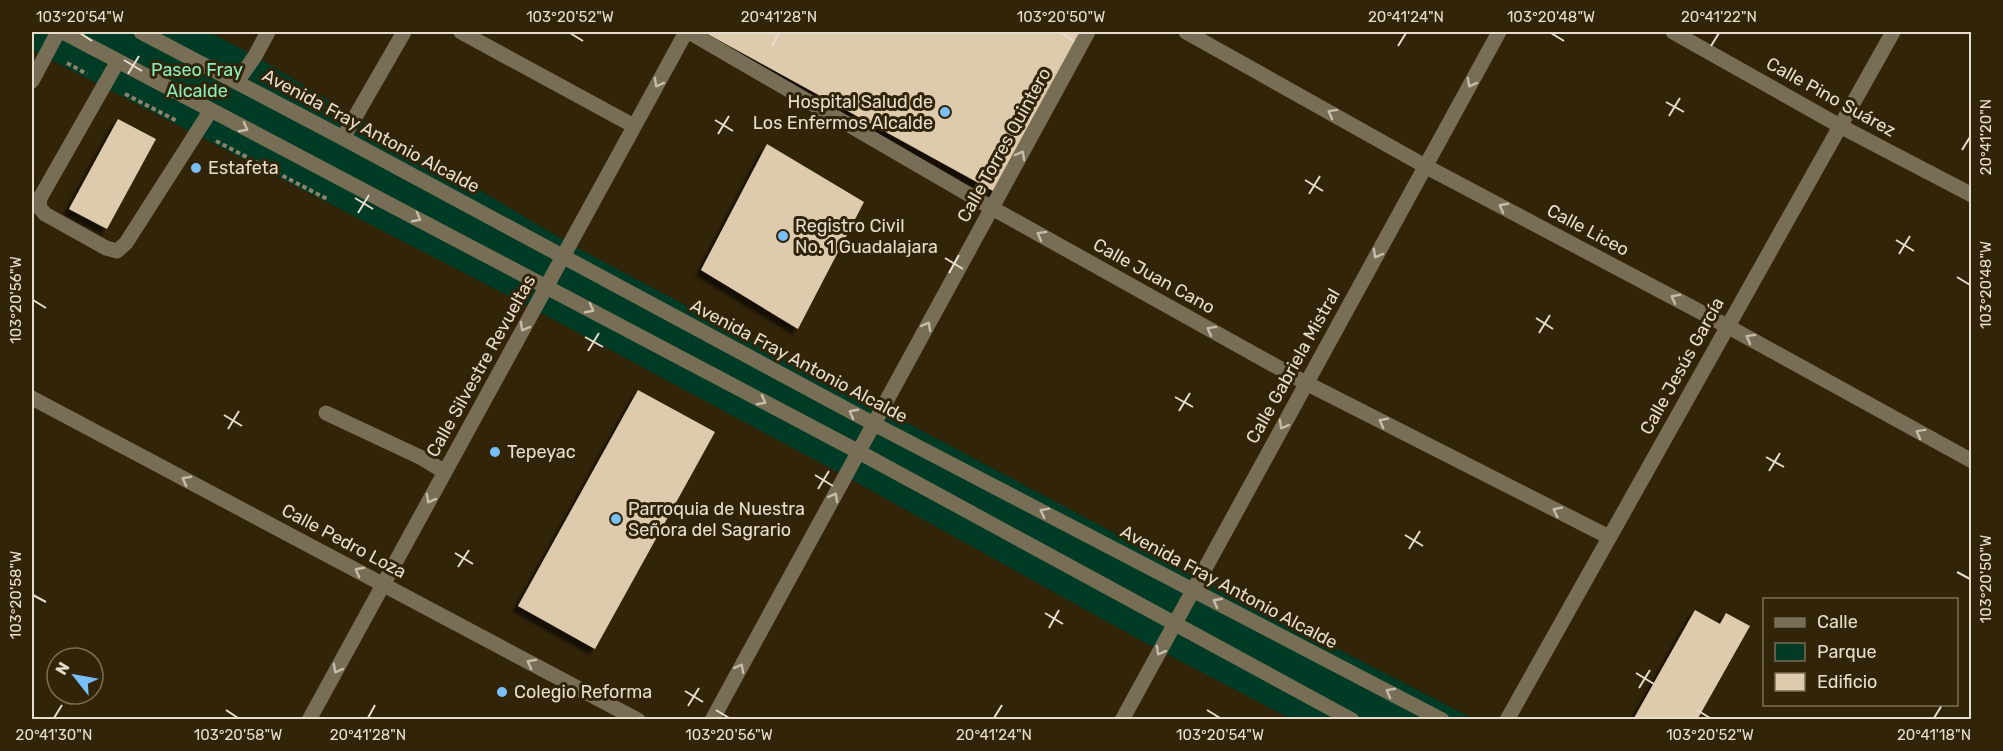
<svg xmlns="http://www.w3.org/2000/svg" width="2003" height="751" font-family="Rubik,sans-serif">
	<defs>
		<filter id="shadow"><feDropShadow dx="-5.5" dy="5.5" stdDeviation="1.5" flood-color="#0009"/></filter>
	</defs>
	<rect width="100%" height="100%" fill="#322409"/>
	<path fill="#003b26" d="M32,32H209L255,56L570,244L1184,570L1474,719H1291L1140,640L845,476L534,309L32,50Z"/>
	<path fill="#decbad" filter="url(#shadow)" d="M704,32H1083L995,192Z
		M118,119L156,139L107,229L69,209Z
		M767,144L864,202L798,329L701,270Z
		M638,390L715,432L595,649L518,606Z
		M1695,610L1720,624L1726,613L1750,626L1697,720H1633Z"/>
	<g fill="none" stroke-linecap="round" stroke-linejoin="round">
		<path stroke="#8d816c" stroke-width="4" stroke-dasharray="4.5 3" stroke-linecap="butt" d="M67,63L87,74
			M125,94L177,121
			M216,141L329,200"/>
		<path stroke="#786e55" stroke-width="15" d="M63,32L859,452L1352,720
			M141,32L343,138L874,424L1442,720
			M461,32L634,126
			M689,32L992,208L1306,383L1609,537
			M1186,32L1425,166L1727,326L1972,461
			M1673,32L1840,126L1972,195
			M118,61L40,198L39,207L45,214L106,248L117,251L126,243L211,110
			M32,81L58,32
			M237,82L255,56L268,32
			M343,138L404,32
			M32,398L638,720
			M326,413L422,458L445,472
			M309,720L686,32
			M712,720L1088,32
			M1122,720L1499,32
			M1507,720L1893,32"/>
	</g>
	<defs><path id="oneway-chevron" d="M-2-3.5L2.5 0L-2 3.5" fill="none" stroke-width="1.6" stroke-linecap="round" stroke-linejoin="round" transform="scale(1.5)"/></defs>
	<g stroke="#c5bca9">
		<use href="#oneway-chevron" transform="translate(658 83) rotate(119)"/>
		<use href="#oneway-chevron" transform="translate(1471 83) rotate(119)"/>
		<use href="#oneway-chevron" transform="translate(1332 113) rotate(-151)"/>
		<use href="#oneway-chevron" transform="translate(244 128) rotate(28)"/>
		<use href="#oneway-chevron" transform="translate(1021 155) rotate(-61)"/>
		<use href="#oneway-chevron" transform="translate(1503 207) rotate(-152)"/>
		<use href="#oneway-chevron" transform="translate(417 218) rotate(28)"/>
		<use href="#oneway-chevron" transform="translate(1041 235) rotate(-151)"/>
		<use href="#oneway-chevron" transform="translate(1377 254) rotate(119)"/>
		<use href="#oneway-chevron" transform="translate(1675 298) rotate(-152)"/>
		<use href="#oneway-chevron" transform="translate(590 309) rotate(28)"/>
		<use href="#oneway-chevron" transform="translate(927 326) rotate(-61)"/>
		<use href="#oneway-chevron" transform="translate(524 327) rotate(119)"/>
		<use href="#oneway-chevron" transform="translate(1211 330) rotate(-151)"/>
		<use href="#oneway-chevron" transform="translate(1750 338) rotate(-151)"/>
		<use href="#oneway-chevron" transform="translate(762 401) rotate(28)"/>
		<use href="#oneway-chevron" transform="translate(853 413) rotate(-152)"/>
		<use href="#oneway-chevron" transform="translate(1383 422) rotate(-153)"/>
		<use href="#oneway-chevron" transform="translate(1283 425) rotate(119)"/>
		<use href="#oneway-chevron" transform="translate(1920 433) rotate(-151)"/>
		<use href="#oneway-chevron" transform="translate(186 480) rotate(-152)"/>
		<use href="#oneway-chevron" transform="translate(834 497) rotate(-61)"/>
		<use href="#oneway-chevron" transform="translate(430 499) rotate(119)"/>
		<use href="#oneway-chevron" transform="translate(1557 511) rotate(-153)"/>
		<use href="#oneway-chevron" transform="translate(1044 512) rotate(-153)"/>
		<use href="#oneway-chevron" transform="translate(359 571) rotate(-152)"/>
		<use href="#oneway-chevron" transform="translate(1217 602) rotate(-152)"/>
		<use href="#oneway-chevron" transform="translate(1160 651) rotate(119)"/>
		<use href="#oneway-chevron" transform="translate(531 663) rotate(-152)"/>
		<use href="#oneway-chevron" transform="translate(740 668) rotate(-61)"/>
		<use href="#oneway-chevron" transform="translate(337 669) rotate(119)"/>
		<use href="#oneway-chevron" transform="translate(1390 692) rotate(-152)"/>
	</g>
	<path fill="none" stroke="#e6ddcd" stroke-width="2" d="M80,33L92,41M570,33L583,41M1061,33L1074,41M1551,33L1564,41M772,46L779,33M1398,46L1406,33M1711,46L1719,33M124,60L142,71M128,74L139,56M1666,102L1684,112M1669,116L1680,98M715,120L733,131M718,134L729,116M1962,150L1970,137M1305,180L1323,191M1309,194L1320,176M355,198L373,209M358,213L369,195M1896,240L1914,251M1899,254L1910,236M945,258L963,269M949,273L959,255M1957,277L1970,285M33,300L46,308M1536,318L1553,329M1539,333L1550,315M585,337L603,347M588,351L599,333M1175,397L1193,407M1179,411L1190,393M224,415L242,426M228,429L239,411M1766,457L1784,467M1769,471L1780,453M815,475L833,486M818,489L829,471M1405,535L1423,546M1409,549L1420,531M455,553L473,564M458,567L469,550M1957,572L1970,579M33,595L46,602M1045,613L1063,624M1049,628L1059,610M1636,673L1654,684M1639,688L1650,670M685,691L703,702M688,706L699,688M226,710L238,718M716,710L729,718M1207,710L1220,718M1697,710L1710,718M54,718L62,705M368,718L375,705M994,718L1002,705M1934,718L1942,705"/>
	<g fill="#79bff8" stroke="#322409" stroke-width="2">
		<circle cx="945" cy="112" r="6"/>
		<circle cx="196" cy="168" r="6"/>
		<circle cx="783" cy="236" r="6"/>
		<circle cx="495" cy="452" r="6"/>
		<circle cx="616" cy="519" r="6"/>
		<circle cx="502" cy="692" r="6"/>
	</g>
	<g text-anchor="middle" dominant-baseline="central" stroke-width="6" stroke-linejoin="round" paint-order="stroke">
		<g font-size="18" fill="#89eebe" stroke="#322409">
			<text x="197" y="70">Paseo Fray<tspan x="197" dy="21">Alcalde</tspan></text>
		</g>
		<g font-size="18" fill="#e6ddcd" stroke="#322409">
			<text transform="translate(1831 97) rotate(29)">Calle Pino Suárez</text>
			<text transform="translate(371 131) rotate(28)">Avenida Fray Antonio Alcalde</text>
			<text transform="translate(1004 145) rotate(-61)">Calle Torres Quintero</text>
			<text transform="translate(1588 230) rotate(28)">Calle Liceo</text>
			<text transform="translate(1154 276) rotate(29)">Calle Juan Cano</text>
			<text transform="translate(799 361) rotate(28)">Avenida Fray Antonio Alcalde</text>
			<text transform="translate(481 366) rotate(-61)">Calle Silvestre Revueltas</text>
			<text transform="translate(1293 366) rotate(-61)">Calle Gabriela Mistral</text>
			<text transform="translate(1682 366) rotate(-61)">Calle Jesús García</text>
			<text transform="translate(344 541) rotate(28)">Calle Pedro Loza</text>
			<text transform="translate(1229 587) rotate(28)">Avenida Fray Antonio Alcalde</text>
		</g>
		<g font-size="18" fill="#e6ddcd" stroke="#322409" text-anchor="start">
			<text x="933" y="102" text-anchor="end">Hospital Salud de<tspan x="933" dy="21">Los Enfermos Alcalde</tspan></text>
			<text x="208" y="168">Estafeta</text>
			<text x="795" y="226">Registro Civil<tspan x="795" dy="21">No. 1 Guadalajara</tspan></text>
			<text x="507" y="452">Tepeyac</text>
			<text x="628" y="509">Parroquia de Nuestra<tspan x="628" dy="21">Señora del Sagrario</tspan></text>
			<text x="514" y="692">Colegio Reforma</text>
		</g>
	</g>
	<rect width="2003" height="751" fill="none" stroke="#322409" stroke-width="66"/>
	<rect x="1763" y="598" width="195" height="108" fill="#322409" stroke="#7a6e57" stroke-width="1.5"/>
	<rect x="1775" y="618" width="30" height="9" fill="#786e55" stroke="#7a6e57" stroke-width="1.5"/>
	<text x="1817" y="628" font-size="18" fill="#e6ddcd">Calle</text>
	<rect x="1775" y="643" width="30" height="18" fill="#003b26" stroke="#7a6e57" stroke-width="1.5"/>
	<text x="1817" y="658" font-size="18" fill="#e6ddcd">Parque</text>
	<rect x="1775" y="673" width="30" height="18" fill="#decbad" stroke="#7a6e57" stroke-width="1.5"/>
	<text x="1817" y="688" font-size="18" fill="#e6ddcd">Edificio</text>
	<g transform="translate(75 676) rotate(301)"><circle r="28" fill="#322409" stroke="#7a6e57" stroke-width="1.5"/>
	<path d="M0-4.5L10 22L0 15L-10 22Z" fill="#79bff8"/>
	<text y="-9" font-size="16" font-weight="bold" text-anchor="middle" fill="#e6ddcd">N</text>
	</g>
	<rect x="33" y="33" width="1937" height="685" fill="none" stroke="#e6ddcd" stroke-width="2"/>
	<g font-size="15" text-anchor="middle" fill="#e6ddcd">
		<text x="80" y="22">103°20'54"W</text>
		<text x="570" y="22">103°20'52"W</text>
		<text x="779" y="22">20°41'28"N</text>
		<text x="1061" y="22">103°20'50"W</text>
		<text x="1406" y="22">20°41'24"N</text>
		<text x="1551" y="22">103°20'48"W</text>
		<text x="1719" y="22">20°41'22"N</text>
		<text transform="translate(1986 137) rotate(-90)" y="5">20°41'20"N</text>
		<text transform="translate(1986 285) rotate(-90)" y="5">103°20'48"W</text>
		<text transform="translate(16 300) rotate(-90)" y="5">103°20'56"W</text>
		<text transform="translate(1986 579) rotate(-90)" y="5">103°20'50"W</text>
		<text transform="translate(16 595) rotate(-90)" y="5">103°20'58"W</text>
		<text x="54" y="740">20°41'30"N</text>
		<text x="238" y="740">103°20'58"W</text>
		<text x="368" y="740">20°41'28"N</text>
		<text x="729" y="740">103°20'56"W</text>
		<text x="994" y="740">20°41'24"N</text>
		<text x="1220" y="740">103°20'54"W</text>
		<text x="1710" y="740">103°20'52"W</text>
		<text x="1934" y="740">20°41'18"N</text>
	</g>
</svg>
